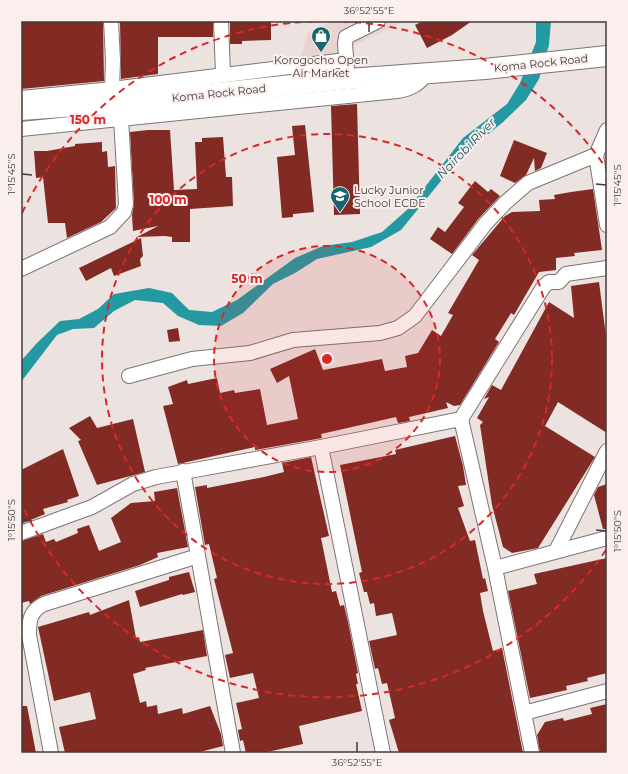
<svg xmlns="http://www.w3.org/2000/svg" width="628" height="774" font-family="Montserrat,sans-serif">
	<rect width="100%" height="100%" fill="#ece2e0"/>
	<path fill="#e8d5d2" d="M333,21H405L296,73L308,32Z"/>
	<path fill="#2599a2" d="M536,21H551L549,45L539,79L526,100L502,123L463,154L401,230L371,247L317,259L295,273L273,284L243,313L221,326L199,325L178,316L163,303L135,300L114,311L94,328L73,329L57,335L21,382V361L36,344L60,321L79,319L98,309L114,294L149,288L172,293L189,310L212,312L237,300L295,258L323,246L352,242L382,232L408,209L463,138L507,104L520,83L536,42Z"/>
	<path fill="#822a24" d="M21,21H103L104,81L21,89Z
		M120,21H213V37H158V74L121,79Z
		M230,21H271V40L242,41V44H230Z
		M423,21H472L452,35L427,48L415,25Z
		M357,104L360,214L334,215L331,106Z
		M305,125L314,212L293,214V217L282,218L277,157L295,155L292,126Z
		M148,130H170L174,190L197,189L195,142H202V138L223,137L226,177H232L233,206L190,209V242H172V237L165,236L137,237L158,226L133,231L132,215L134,204L130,132Z
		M514,140L547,153L541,168L535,171L534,158L526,175L515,183L500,176Z
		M102,142V152L107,151L108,167L115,166L116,208L101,222L67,238L65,223H48L43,177L36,178L34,151H47L75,146V144Z
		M475,181L488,192L491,189L500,196L479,218L452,254L430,239L438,227L445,232L464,207L458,203Z
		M593,189L602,250L574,253L575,256L556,258V270L539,272L514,315L511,313L495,339L499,342L460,405L454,406L446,402L448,408L409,417L410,421L398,423L396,417L321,434L322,438L255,450V447L178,464L163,406L173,404L168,387L187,380L188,384L217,378L220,393L234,390L235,393L260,389L267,425L298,419L289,376L277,383L270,369L315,349L323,370L382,359L385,371L407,367L405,356L418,353L432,330L441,336L453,315L448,313L479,260L472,255L505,216L512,212L540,211L539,200L555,199L554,195L571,192Z
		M141,238L143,256L140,259L141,266L114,276L111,268L86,281L79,268Z
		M599,282L607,344V433L558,402L545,426L595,457L538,548L512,553L503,547L492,505L480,425L483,422L477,418L489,397L484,399L492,385L501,390L549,302L574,318L571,286Z
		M178,328L180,341L169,342L167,330Z
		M90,416L97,428L133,419L145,472L97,485L78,441L81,440L69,428Z
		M455,436L463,466L466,485L458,486L464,506L458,508L470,541L475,540L483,579L485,578L488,591L480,593L483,611L493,651L502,648L523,753H399L389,720L395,718L387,683L382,684L378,668L375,669L369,641L397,635L392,613L376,616L374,603L370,604L367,592H364L359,573L362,572L340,465L396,454L395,450Z
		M63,449L79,496L67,500L68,502L43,509L45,514L21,524V470Z
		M311,457L329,536L321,538L332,592L336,591L340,606L344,605L348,622L358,673L356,674L358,684H356L362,711L299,726L303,744L263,753H246L243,740L240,741L238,730L242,729L236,703L259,698L253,673L230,678L225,655L233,653L214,579L217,578L209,544L205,545L195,487L207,485V488L264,477L284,472L282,463Z
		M607,484V529H603L594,495L598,487Z
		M177,488L188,547L157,553L158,557L140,565L41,596L30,604L29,601L21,603V541L43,534L46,542L54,539L56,542L78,533L77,529L89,525L99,551L121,542L111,518L131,503L155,501L154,492Z
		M607,558V673L587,678L588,681L566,686L567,690L530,698L508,591L537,584L534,574Z
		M189,572L195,592L183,595L182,594L140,607L135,591L169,580V577Z
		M129,600L136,638L139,637L140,642L203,630L207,656L145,668L146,670L133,674L140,703L146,701L147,707L157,705L158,714L182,708L183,714L210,706L221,734L223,746L196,753H65L59,727L96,719L90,692L54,701L38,627L89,612L90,615Z
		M607,704V753H540L537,735L545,722L563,718L564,721L592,714L590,708Z
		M21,706H27L36,753H21Z"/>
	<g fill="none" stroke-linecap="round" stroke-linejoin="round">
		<defs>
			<path id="minor" d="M111,21L113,60L112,89
				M221,21L223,74
				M347,69L345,44L346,37L378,21
				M21,98L112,89L346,60
				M21,129L397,91C411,89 417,85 427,74
				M596,155L607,225
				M21,269L110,227L124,212L126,204L121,118
				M129,376L192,359L250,353L293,340L380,333L398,328L415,316L486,223L505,203L528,183L596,155L607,130
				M461,419L495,568L532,753
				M321,447L383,753
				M183,471L233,753
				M21,533L92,507L133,484L156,477L321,447L461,419L544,286L549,282H559L566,274L607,268
				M556,551L607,451
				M495,568L607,538
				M524,713L607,691
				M51,753L29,635C29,620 30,611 44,604L198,556"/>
			<path id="secondary" d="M21,110L132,102L348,79L485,69L607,56"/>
		</defs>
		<use href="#minor" stroke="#7d7473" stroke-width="16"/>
		<use href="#secondary" stroke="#7d7473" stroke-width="22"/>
		<use href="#minor" stroke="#fff" stroke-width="14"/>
		<use href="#secondary" stroke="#fff" stroke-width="20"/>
	</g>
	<path fill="none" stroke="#403b3b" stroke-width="1.5" d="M369,32V22M22,174L32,175M596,184L606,185M22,520L32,521M596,530L606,531M357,752V742"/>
	<circle cx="327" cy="359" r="113" fill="#d62828" fill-opacity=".12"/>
	<g fill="none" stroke="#d62828" stroke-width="2" stroke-dasharray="7 5">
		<circle cx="327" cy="359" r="113"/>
		<circle cx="327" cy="359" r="225"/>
		<path d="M606 550A338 338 0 0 1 22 505M22 213A338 338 0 0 1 324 21M330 21A338 338 0 0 1 606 168"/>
	</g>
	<defs>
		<symbol id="shop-pin" viewBox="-11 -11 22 30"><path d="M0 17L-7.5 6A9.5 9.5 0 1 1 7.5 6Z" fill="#18656c" stroke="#faefed"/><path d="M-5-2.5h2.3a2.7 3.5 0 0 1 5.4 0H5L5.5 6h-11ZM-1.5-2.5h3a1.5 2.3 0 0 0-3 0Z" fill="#fff"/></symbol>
		<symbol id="school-pin" viewBox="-11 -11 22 30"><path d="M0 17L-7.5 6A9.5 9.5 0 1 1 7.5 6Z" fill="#18656c" stroke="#faefed"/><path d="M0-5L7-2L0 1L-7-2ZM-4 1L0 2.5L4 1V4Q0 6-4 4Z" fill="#fff"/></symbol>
	</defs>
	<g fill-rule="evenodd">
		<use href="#shop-pin" x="310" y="25" width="22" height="30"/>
		<use href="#school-pin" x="329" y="185" width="22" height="30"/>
	</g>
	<g text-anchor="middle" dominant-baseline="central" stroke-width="4" stroke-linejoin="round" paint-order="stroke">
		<g font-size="11" fill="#403b3b" stroke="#faefed">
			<text x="321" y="60">Korogocho Open<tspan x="321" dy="13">Air Market</tspan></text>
			<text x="354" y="190" text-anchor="start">Lucky Junior<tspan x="354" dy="13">School ECDE</tspan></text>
		</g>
		<g font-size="11" fill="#403b3b" stroke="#faefed">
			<text transform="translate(541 63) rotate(-6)">Koma Rock Road</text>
			<text transform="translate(219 93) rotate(-6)">Koma Rock Road</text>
		</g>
		<g font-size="12" font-style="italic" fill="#155358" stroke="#faefed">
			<text transform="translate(466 148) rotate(-46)">Nairobi River</text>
		</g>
	</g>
	<circle cx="327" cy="359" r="6" fill="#d62828" stroke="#faefed" stroke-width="2"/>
	<g font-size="12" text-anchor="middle" font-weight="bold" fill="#d62828" stroke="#faefed" stroke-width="4" stroke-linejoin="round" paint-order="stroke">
		<text x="88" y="124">150 m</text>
		<text x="168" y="204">100 m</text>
		<text x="247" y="283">50 m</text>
	</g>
	<rect width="628" height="774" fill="none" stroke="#faefed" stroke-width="44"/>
	<rect x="22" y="22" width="584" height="730" fill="none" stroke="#403b3b" stroke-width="1.5"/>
	<g font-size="10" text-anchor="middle" fill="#403b3b">
		<text x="369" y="14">36°52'55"E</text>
		<text transform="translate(11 174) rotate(-90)" y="4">1°15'45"S</text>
		<text transform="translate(617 185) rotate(-90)" y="4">1°15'45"S</text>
		<text transform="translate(11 520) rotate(-90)" y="4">1°15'50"S</text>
		<text transform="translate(617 531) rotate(-90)" y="4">1°15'50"S</text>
		<text x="357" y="766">36°52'55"E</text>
	</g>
</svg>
